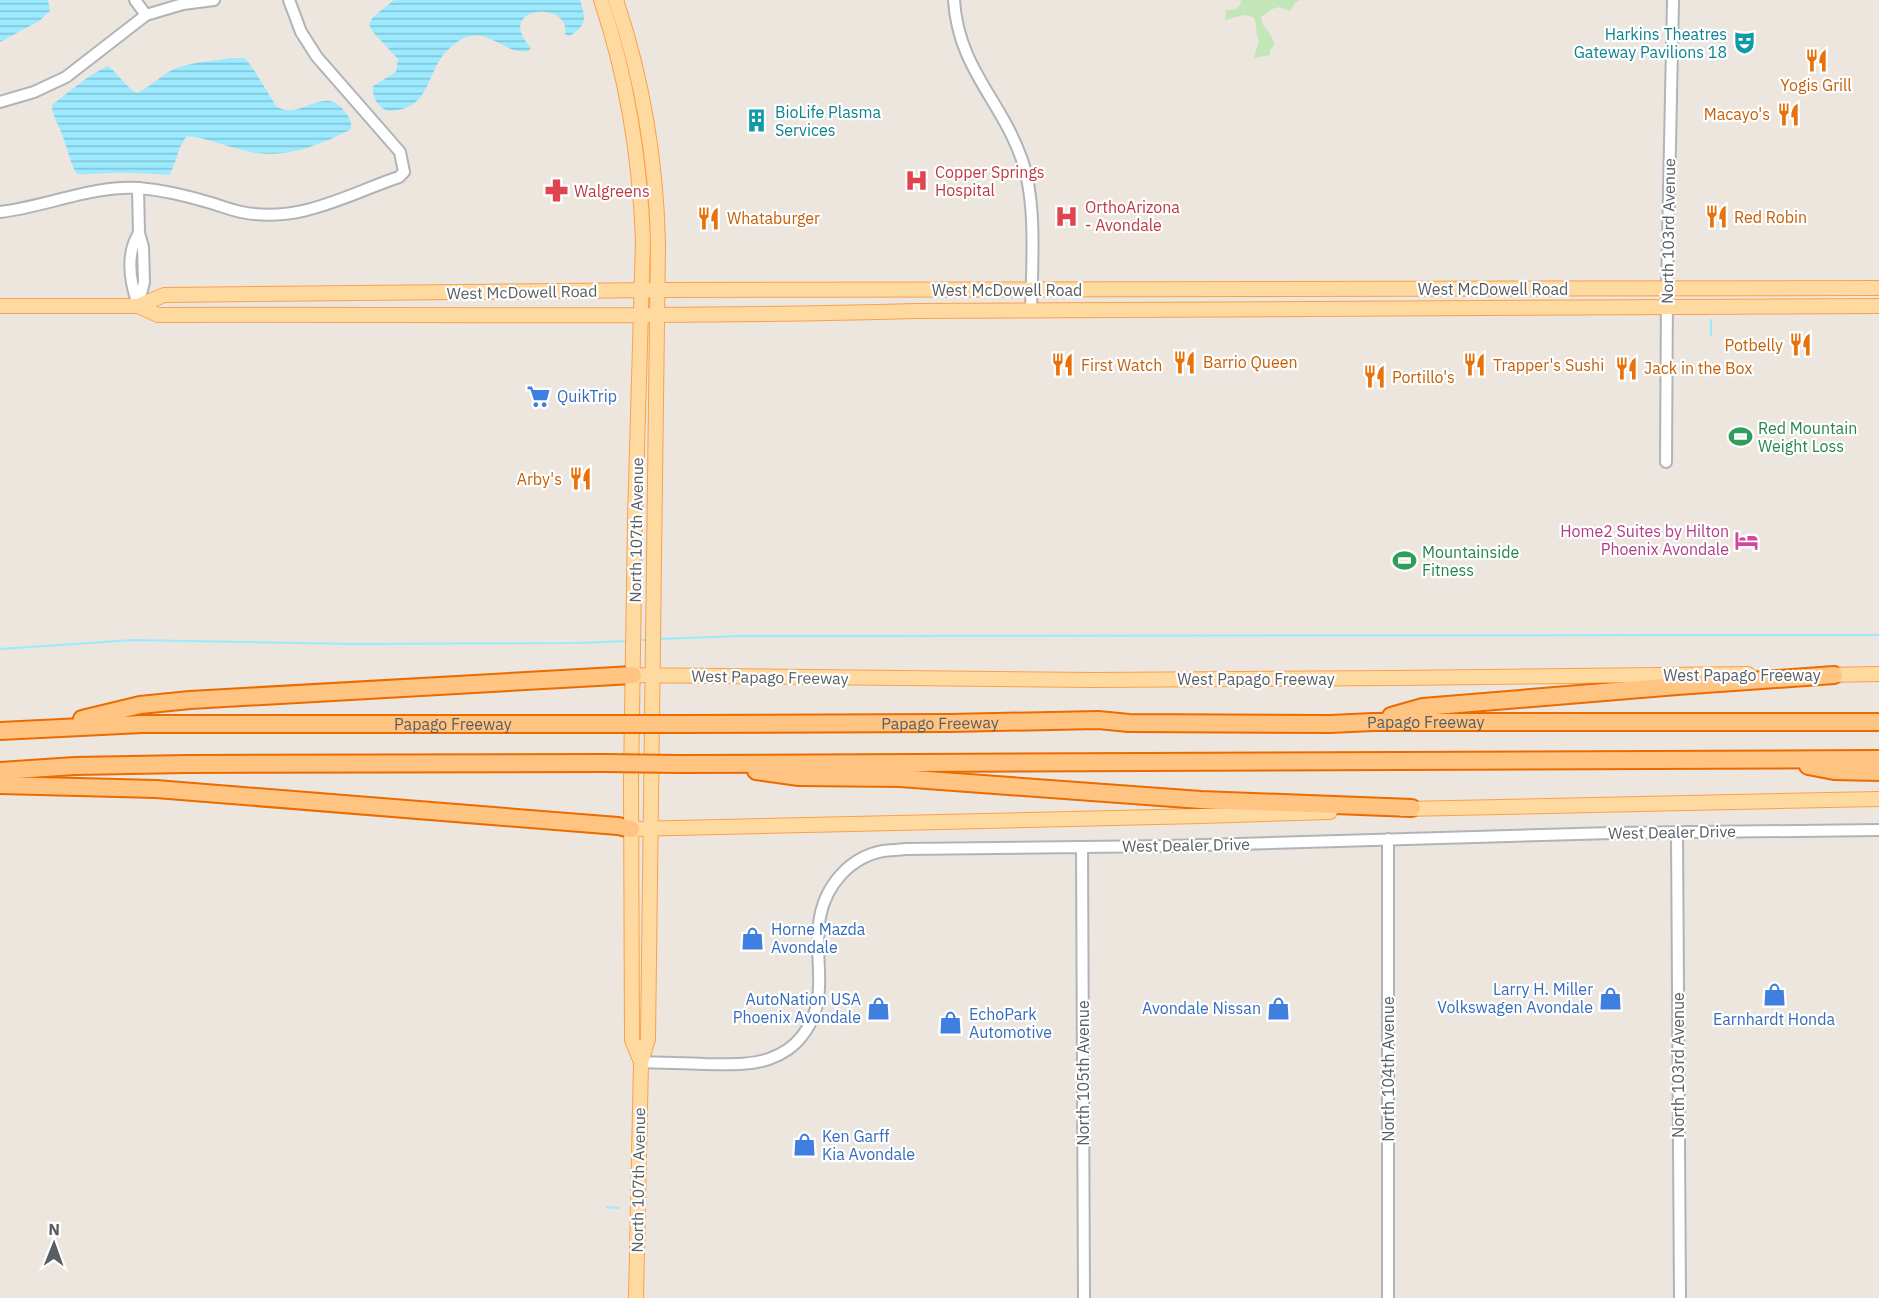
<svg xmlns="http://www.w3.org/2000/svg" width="1879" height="1298" font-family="'IBM Plex Sans',sans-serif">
	<defs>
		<pattern id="water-rules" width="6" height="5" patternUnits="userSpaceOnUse" patternTransform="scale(1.5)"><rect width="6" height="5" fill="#9beaff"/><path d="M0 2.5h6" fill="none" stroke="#81c1d2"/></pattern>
	</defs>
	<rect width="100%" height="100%" fill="#ece6de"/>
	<path fill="#c3e6b8" d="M1241,0H1300L1295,3L1290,11L1280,7L1272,9L1261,17C1262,29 1274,34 1274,45L1270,50V55L1254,58L1259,41C1254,33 1259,25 1253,17L1244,15L1225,20L1226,10C1234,11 1240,9 1241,0Z"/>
	<path fill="url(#water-rules)" d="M0,0H48L50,11L39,21L0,42Z
		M394,0H580C586,19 587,24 570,36L565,34C572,0 492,5 531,48L528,51C504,55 488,26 462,39C454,43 446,51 441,58C427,78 428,104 398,110C392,111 386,112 381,107C375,101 372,94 373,86L396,72L398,59L372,31L369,24L373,17Z
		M232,58H245L254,70L276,106C300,123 324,82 345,112C350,118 352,122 351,129C321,145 285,159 251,152C229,148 209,138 187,136C176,149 178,161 169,175C149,174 130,172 111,173C99,173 89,175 77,174C70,163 68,150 63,137C60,127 52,116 52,105C70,91 87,76 108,66C120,75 124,86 137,93C151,87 161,75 174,69C192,62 213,61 232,58Z"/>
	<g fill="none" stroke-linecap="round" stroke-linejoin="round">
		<path stroke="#9beaff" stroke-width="2" d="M1711,320V335
			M658,639L739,636L1879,635
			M637,640H649
			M0,649L133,640L355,644L578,643L628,641
			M607,1207L618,1208"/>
		<defs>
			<path id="minor" d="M135,0L146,15
				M954,0C958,68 1002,101 1022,160C1037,203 1032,266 1031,311
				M0,102L34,92L66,77L146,15L183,4L214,0
				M0,212C45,207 93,185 139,188C163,190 188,196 211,203C221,206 231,210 241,212C299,224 346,195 399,177L404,172L400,152L317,57L301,32L289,0
				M138,305C130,282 125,255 139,233
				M138,306L144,282L143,247L139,233L138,188
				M1666,462L1667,289L1673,0
				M1677,832L1680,1298
				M1082,847L1084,1298
				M641,1062C662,1063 683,1063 705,1064C726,1064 748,1066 769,1059C783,1054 793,1048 802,1036C832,998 812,959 820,917C826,885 850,857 883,851C890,850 898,850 906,849L1170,846L1612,833L1879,830
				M1388,1298V839"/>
			<path id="major" d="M601,0C627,77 640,160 643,241L635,519L631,781L632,1040L641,1062
				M616,0C642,77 656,161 658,242L648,1039L641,1062L636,1298
				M0,306H138L164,295L658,290L1879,288
				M138,306L158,315C410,314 663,318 915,311L1879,306
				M633,675L1094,680L1396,678L1748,674
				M1824,675L1879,674
				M1403,809L1879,799
				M631,829L1201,816L1330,812"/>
			<g id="highway">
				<path d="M1391,716L1423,707L1677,686L1834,675"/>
				<path d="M82,719L140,705L190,700L633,675"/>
				<path id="s1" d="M679,724L949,723L1098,720L1129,723L1330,724L1373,722H1879"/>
				<path id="s2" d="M0,731L142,724H605"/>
				<path d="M679,764L1879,759"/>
				<path d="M1808,766L1834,771L1879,772"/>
				<path d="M0,771L75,766L186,764L605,763"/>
				<path d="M756,771L799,777L900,778L1201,800L1412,808"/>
				<path d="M0,785L156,789L618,826L631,829"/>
			</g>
		</defs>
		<use href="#minor" stroke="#b0b4b8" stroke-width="14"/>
		<use href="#major" stroke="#faa04a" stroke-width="16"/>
		<use href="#highway" stroke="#ea6c00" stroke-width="20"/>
		<use href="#minor" stroke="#fff" stroke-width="10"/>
		<use href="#major" stroke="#ffdaa0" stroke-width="14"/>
		<use href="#highway" stroke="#ffc382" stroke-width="16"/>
		<defs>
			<path id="highway-bridge" d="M605,724H679
				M605,763L679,764"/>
		</defs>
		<use href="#highway-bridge" stroke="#ea6c00" stroke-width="20" stroke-linecap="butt"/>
		<use href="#highway-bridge" stroke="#ffc382" stroke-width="16"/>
	</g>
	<defs>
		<symbol id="theatre-bare" viewBox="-9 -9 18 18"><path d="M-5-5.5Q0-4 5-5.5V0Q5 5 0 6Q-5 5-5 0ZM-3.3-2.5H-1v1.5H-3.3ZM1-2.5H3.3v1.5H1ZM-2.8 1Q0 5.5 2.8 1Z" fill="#0f9aa8" stroke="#fff" stroke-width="2.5" paint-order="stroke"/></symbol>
		<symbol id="restaurant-bare" viewBox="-9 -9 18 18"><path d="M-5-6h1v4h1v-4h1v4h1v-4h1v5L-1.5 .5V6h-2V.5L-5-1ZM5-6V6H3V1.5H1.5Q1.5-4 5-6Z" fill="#e8710a" stroke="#fff" stroke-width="2.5" paint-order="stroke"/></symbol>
		<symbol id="building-bare" viewBox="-9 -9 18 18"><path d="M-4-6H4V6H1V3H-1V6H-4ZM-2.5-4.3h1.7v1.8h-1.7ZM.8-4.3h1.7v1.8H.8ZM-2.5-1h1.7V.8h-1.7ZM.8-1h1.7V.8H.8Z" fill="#0f9aa8" stroke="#fff" stroke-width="2.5" paint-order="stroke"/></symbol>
		<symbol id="hospital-bare" viewBox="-9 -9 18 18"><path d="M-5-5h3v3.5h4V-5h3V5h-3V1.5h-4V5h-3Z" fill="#e0444e" stroke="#fff" stroke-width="2.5" paint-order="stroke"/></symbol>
		<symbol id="pharmacy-bare" viewBox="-9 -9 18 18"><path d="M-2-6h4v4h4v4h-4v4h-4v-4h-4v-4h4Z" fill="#e0444e" stroke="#fff" stroke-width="2.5" paint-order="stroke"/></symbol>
		<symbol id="supermarket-bare" viewBox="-9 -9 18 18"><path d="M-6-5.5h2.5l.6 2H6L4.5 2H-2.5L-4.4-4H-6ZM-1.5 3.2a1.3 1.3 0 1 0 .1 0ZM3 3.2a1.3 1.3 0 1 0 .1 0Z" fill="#3f7fe0" stroke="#fff" stroke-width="2.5" paint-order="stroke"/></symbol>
		<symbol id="stadium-bare" viewBox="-9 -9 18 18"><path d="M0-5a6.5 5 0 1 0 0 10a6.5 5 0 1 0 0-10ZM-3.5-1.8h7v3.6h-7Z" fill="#2e9e5b" stroke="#fff" stroke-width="2.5" paint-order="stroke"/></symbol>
		<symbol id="hotel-bare" viewBox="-9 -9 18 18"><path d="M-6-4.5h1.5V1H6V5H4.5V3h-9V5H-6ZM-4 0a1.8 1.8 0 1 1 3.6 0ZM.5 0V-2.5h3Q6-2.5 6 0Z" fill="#d1479c" stroke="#fff" stroke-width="2.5" paint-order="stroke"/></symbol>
		<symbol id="shop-bare" viewBox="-9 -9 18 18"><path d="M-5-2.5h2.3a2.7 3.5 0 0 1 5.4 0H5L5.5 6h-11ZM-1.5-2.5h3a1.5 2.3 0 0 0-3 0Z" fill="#3f7fe0" stroke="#fff" stroke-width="2.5" paint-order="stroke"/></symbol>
	</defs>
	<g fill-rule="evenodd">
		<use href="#theatre-bare" x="1728" y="26" width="33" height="33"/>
		<use href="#restaurant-bare" x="1800" y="44" width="33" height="33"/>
		<use href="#restaurant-bare" x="1772" y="98" width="33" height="33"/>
		<use href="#building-bare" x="740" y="104" width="33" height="33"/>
		<use href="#hospital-bare" x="900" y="164" width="33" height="33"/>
		<use href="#pharmacy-bare" x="540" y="174" width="33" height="33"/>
		<use href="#hospital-bare" x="1050" y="200" width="33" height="33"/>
		<use href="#restaurant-bare" x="1700" y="200" width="33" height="33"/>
		<use href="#restaurant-bare" x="692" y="202" width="33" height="33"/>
		<use href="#restaurant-bare" x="1784" y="328" width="33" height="33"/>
		<use href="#restaurant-bare" x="1168" y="346" width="33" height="33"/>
		<use href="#restaurant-bare" x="1046" y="348" width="33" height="33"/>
		<use href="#restaurant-bare" x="1458" y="348" width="33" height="33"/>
		<use href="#restaurant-bare" x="1610" y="352" width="33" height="33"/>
		<use href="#restaurant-bare" x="1358" y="360" width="33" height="33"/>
		<use href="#supermarket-bare" x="522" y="380" width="33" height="33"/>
		<use href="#stadium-bare" x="1724" y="420" width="33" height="33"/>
		<use href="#restaurant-bare" x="564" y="462" width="33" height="33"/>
		<use href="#hotel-bare" x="1730" y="524" width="33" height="33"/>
		<use href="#stadium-bare" x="1388" y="544" width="33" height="33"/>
		<use href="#shop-bare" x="736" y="922" width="33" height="33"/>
		<use href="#shop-bare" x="1758" y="978" width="33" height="33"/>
		<use href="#shop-bare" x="1594" y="982" width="33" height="33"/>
		<use href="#shop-bare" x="862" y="992" width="33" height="33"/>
		<use href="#shop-bare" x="1262" y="992" width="33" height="33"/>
		<use href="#shop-bare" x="934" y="1006" width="33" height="33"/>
		<use href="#shop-bare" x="788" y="1128" width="33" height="33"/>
	</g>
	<g text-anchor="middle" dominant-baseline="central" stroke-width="4.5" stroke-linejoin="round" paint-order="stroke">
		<g font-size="16" fill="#0d838f" stroke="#fff" text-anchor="end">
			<text x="1727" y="34">Harkins Theatres<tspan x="1727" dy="18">Gateway Pavilions 18</tspan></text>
			<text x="775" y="112" text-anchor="start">BioLife Plasma<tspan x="775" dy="18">Services</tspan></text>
		</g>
		<g font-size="16" fill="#c56008" stroke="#fff" text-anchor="start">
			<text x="1816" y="85" text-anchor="middle">Yogis Grill</text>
			<text x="1770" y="114" text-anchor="end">Macayo's</text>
			<text x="1734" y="217">Red Robin</text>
			<text x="727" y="218">Whataburger</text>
			<text x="1783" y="345" text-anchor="end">Potbelly</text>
			<text x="1203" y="362">Barrio Queen</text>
			<text x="1081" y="365">First Watch</text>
			<text x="1493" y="365">Trapper's Sushi</text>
			<text x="1644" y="368">Jack in the Box</text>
			<text x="1392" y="377">Portillo's</text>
			<text x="562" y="479" text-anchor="end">Arby's</text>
		</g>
		<g font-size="16" fill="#be3a42" stroke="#fff" text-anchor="start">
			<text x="935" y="172">Copper Springs<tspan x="935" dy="18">Hospital</tspan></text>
			<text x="574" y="191">Walgreens</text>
			<text x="1085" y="207">OrthoArizona<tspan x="1085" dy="18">- Avondale</tspan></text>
		</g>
		<g font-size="16" fill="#585e61" stroke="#fff">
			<text transform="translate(1668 231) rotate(-89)">North 103rd Avenue</text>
			<text x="1493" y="289">West McDowell Road</text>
			<text x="1007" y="290">West McDowell Road</text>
			<text transform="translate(522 292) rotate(-1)">West McDowell Road</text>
			<text transform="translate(636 530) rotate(-89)">North 107th Avenue</text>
			<text x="1742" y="675">West Papago Freeway</text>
			<text transform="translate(770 677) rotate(1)">West Papago Freeway</text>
			<text x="1256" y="679">West Papago Freeway</text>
			<text stroke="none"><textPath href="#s1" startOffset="747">Papago Freeway</textPath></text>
			<text stroke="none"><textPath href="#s1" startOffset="261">Papago Freeway</textPath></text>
			<text stroke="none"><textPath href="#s2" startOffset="453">Papago Freeway</textPath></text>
			<text transform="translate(1672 832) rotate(-1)">West Dealer Drive</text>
			<text transform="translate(1186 845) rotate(-1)">West Dealer Drive</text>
			<text transform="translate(1678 1065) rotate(-90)">North 103rd Avenue</text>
			<text transform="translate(1388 1069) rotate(-90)">North 104th Avenue</text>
			<text transform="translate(1083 1073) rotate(-90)">North 105th Avenue</text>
			<text transform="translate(638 1180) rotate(-89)">North 107th Avenue</text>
		</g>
		<g font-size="16" fill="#366cbe" stroke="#fff" text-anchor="start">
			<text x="557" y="396">QuikTrip</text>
			<text x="771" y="929">Horne Mazda<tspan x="771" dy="18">Avondale</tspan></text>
			<text x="1593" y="989" text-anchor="end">Larry H. Miller<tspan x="1593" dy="18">Volkswagen Avondale</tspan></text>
			<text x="861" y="999" text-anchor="end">AutoNation USA<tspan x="861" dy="18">Phoenix Avondale</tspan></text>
			<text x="1261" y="1008" text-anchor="end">Avondale Nissan</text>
			<text x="969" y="1014">EchoPark<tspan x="969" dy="18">Automotive</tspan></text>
			<text x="1774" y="1019" text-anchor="middle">Earnhardt Honda</text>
			<text x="822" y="1136">Ken Garff<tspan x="822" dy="18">Kia Avondale</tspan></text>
		</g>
		<g font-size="16" fill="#27864d" stroke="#fff" text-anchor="start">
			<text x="1758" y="428">Red Mountain<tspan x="1758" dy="18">Weight Loss</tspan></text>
			<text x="1422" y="552">Mountainside<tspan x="1422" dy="18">Fitness</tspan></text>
		</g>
		<g font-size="16" fill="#b23c85" stroke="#fff" text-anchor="end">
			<text x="1729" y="531">Home2 Suites by Hilton<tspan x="1729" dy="18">Phoenix Avondale</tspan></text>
		</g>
	</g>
	<g transform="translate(54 1244) rotate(1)" stroke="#ffffff" stroke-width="4.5" paint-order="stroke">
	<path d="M0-4.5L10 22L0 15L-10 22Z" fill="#585e61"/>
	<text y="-9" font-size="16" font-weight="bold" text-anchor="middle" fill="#585e61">N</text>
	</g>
</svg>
